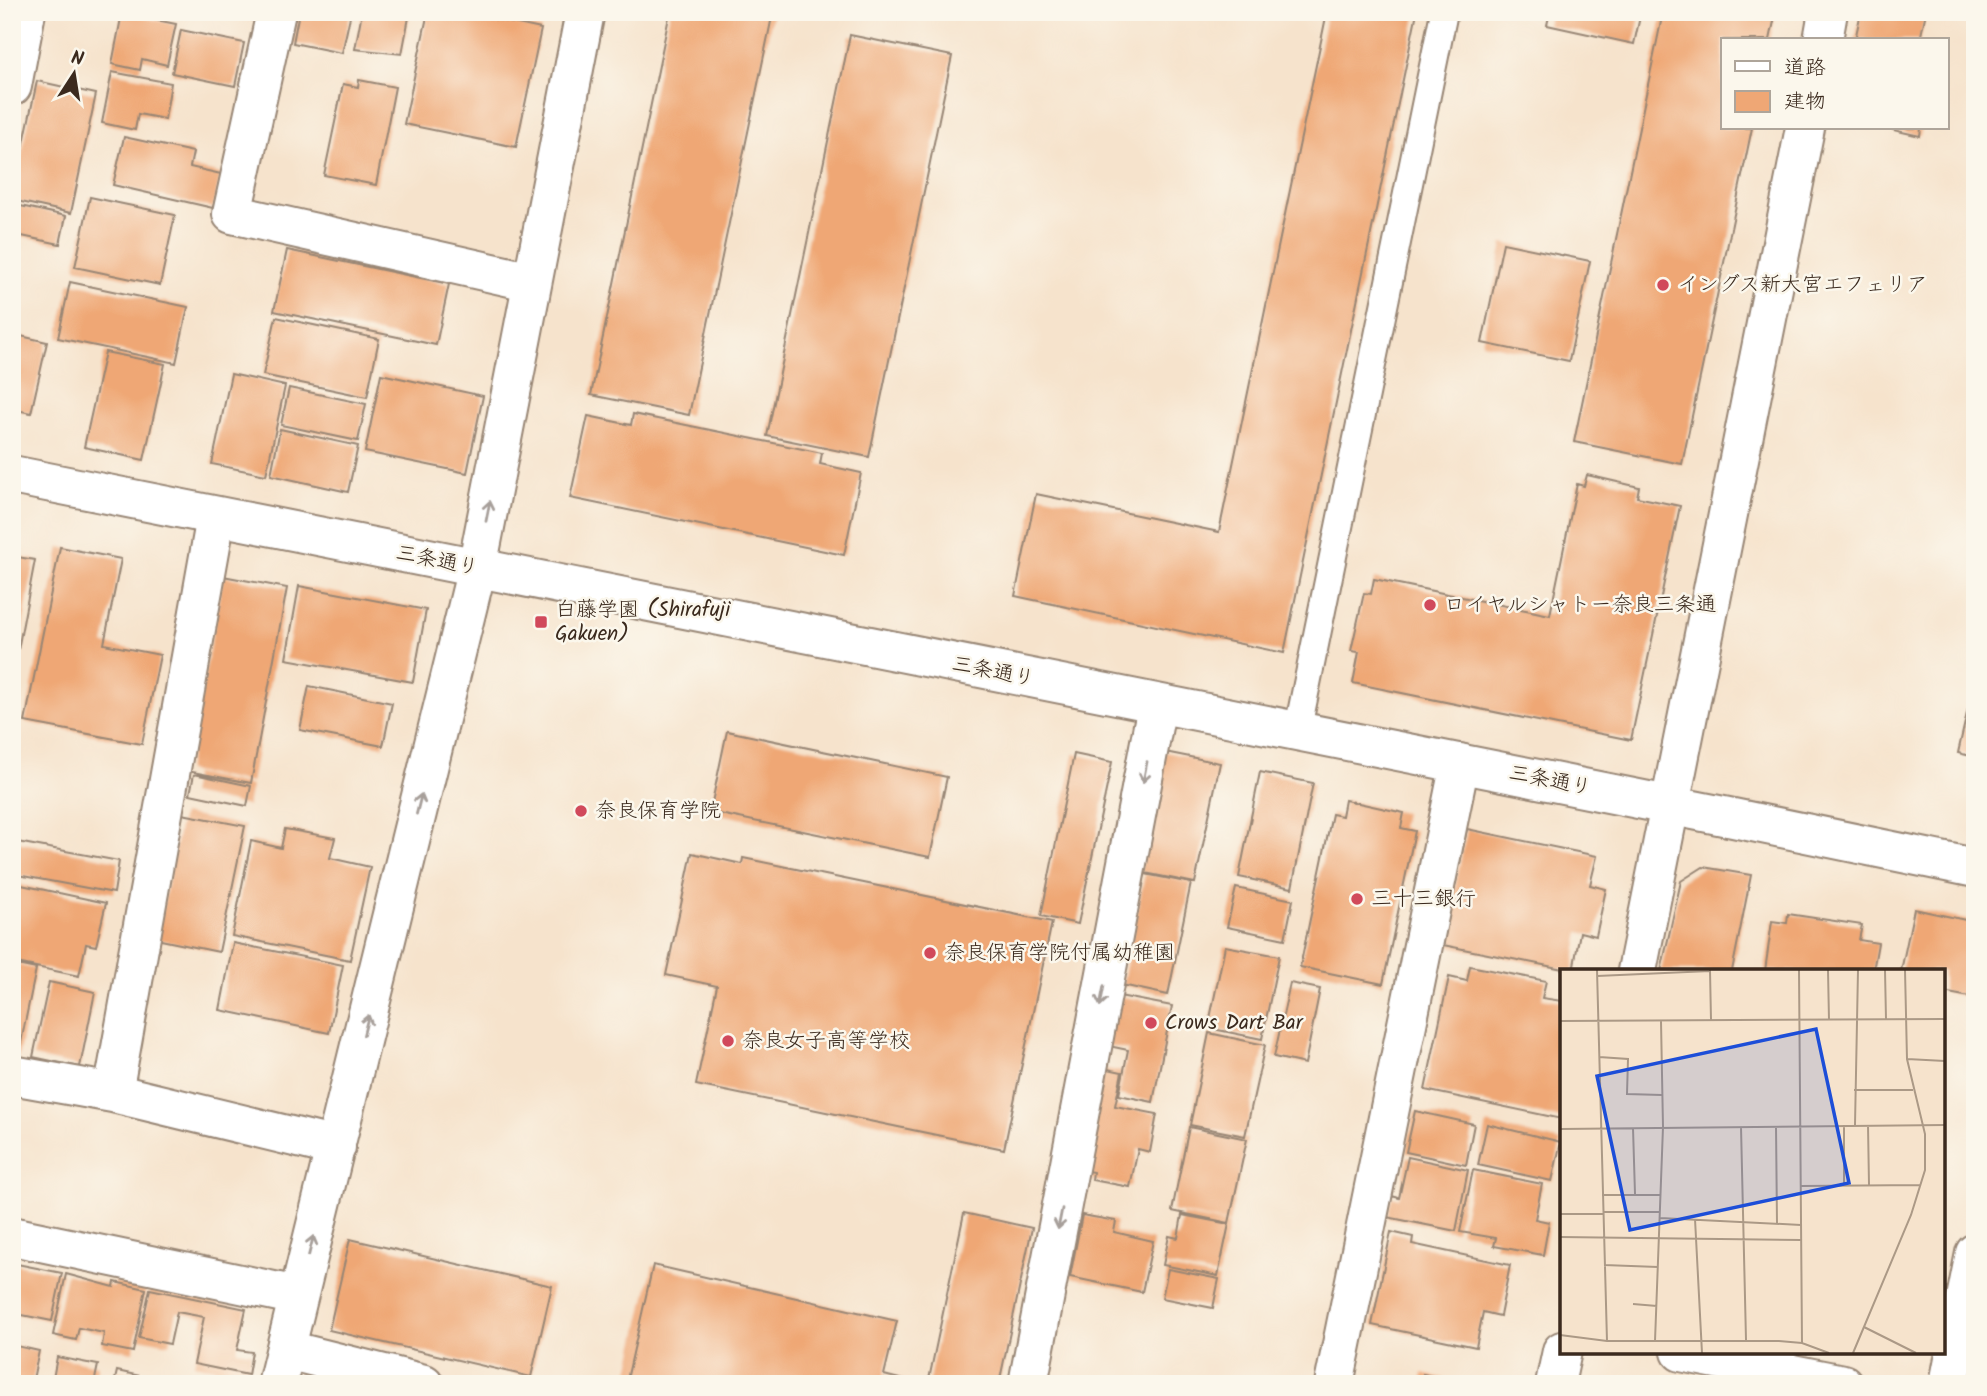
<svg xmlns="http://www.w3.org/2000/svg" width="1987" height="1396" font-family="Kalam,'Klee One',sans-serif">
	<rect width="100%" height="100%" fill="#fbf7ec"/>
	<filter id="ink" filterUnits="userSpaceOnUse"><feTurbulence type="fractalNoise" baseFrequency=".0143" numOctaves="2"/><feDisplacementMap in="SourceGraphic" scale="14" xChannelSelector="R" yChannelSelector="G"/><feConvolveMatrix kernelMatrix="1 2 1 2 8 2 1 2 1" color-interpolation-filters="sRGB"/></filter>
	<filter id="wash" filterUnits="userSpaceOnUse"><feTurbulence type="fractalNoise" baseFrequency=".00686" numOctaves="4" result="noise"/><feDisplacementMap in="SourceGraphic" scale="28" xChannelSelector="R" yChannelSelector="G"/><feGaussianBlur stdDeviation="1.57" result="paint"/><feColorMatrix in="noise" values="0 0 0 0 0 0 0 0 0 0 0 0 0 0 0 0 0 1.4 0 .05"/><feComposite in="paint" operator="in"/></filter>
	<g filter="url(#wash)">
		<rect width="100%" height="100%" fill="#f6e3cc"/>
		<g id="blocks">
			<path fill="#efa775" d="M216,12H252L250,20Z
				M299,12H351L342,53L293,43Z
				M362,12H410L402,54L355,49Z
				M428,12H476L475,15L541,29L516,147L404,124Z
				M670,12H773L689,415L591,395Z
				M1327,12H1417L1284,653L1015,596L1036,494L1219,532Z
				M1550,12H1641L1634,44L1547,25Z
				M1663,12H1776L1770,40H1723V128H1752L1682,464L1574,442Z
				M1861,12H1926L1920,40H1855Z
				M122,13L176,24L167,65L142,59L140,70L112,64Z
				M181,30L244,43L235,86L172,73Z
				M850,35L952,56L869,457L767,436Z
				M112,72L171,83L165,119L138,114L135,130L102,123Z
				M359,80L395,87L376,185L324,175L343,84L358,87Z
				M37,81L96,94L71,213L12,200Z
				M1893,128H1921L1920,136L1893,130Z
				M124,137L193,152L190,167L221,174L213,208L113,185Z
				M90,197L175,215L160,285L75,267Z
				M16,205L66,216L60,244L12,234Z
				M1503,243L1590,261L1569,361L1482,343Z
				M287,250L449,284L436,345L274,311Z
				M70,282L188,307L176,363L58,338Z
				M276,317L379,339L367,397L263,375Z
				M12,334L47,342L31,413L12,409Z
				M105,352L165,364L144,460L84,447Z
				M231,374L285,386L266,475L212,464Z
				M381,374L483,396L467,473L365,452Z
				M289,388L366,404L358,441L281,425Z
				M633,414L822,453L820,464L861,473L844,555L570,498L588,416L631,425Z
				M280,429L358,446L348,492L271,475Z
				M1587,475L1639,487L1637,497L1680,506L1631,740L1353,683L1359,652L1351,651L1364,593L1371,594L1374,579L1550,615L1577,484L1584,486Z
				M60,547L121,559L104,644L160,655L142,744L25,722Z
				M12,556L35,560L14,671L12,670Z
				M223,576L287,588L251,783L187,771Z
				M299,586L426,610L413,682L286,659Z
				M1974,682H1975V757L1958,753Z
				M309,686L392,703L383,746L300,730Z
				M727,731L947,777L930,857L710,812Z
				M1165,752L1220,763L1195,883L1140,872Z
				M1074,754L1112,762L1078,924L1041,916Z
				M1260,772L1313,783L1292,888L1239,877Z
				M194,774L251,786L247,806L190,794Z
				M1345,800L1404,813L1401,828L1415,831L1383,984L1300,967L1332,814L1342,816Z
				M182,814L245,826L219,952L156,939Z
				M285,829L335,838L330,858L370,867L350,960L232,936L251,841L281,848Z
				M1467,829L1597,856L1590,885L1606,889L1596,936L1580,932L1573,971L1443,945Z
				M12,841L119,861L114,893L12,874Z
				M692,853L742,864L743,858L1052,922L1004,1149L696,1085L717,986L666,975Z
				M1703,867L1751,875L1732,971H1661L1681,881Z
				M1145,874L1191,883L1168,995L1122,985Z
				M12,883L106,903L96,946L86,944L79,976L12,962Z
				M1236,888L1293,900L1285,939L1227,927Z
				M1914,909L1975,922V998L1943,992V971H1901Z
				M1788,914L1862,925L1859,940L1878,943L1873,971H1765L1772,921L1787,923Z
				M233,943L343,965L329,1033L220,1010Z
				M1225,946L1279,956L1262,1039L1208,1028Z
				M12,964L36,969L18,1057L12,1056Z
				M1470,966L1546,981L1542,998L1562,1001V1119L1425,1090L1449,977L1467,981Z
				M49,982L95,992L80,1067L33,1057Z
				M1290,983L1320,989L1305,1064L1274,1057Z
				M1114,995L1172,1006L1153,1102L1119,1095L1128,1050L1104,1045Z
				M1209,1033L1265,1045L1245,1136L1190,1125Z
				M1103,1068L1122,1072L1115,1106L1157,1114L1150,1152L1138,1149L1130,1187L1092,1180L1093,1172L1082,1170Z
				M1415,1111L1474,1124L1466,1165L1406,1152Z
				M1487,1124L1561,1142L1552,1181L1478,1165Z
				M1189,1127L1247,1139L1229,1223L1172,1211Z
				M1408,1157L1468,1170L1456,1231L1387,1217L1392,1196L1399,1198Z
				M1473,1170L1542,1184L1535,1219L1549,1222L1543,1255L1494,1246L1496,1238L1460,1232Z
				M964,1213L1032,1228L999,1384H928Z
				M1082,1215L1116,1221L1114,1232L1153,1241L1142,1292L1070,1277Z
				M1182,1215L1229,1224L1218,1276L1163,1265L1169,1236L1178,1238Z
				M1391,1232L1413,1237L1412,1244L1510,1265L1500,1316L1483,1312L1476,1347L1372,1325Z
				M350,1239L552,1286L531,1377L329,1330Z
				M12,1263L62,1273L52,1321L12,1313Z
				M653,1265L897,1321L884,1375L919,1384H626Z
				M1168,1269L1219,1279L1213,1308L1162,1298Z
				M66,1274L114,1287L115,1282L146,1289L133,1352L102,1346L104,1333L79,1328L76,1340L53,1335Z
				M150,1289L246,1309L237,1350L252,1352L248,1375L194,1364L204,1317L177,1312L170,1344L139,1338Z
				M12,1345L39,1351L32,1384H12Z
				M57,1357L98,1365L94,1384H52Z
				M117,1371L154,1379L153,1384H114Z
				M1423,1374L1465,1383L1464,1384H1421Z"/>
		</g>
	</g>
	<g filter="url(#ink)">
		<use href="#blocks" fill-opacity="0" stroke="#988675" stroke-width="2"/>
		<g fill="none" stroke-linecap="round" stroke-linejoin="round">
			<defs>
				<path id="service" d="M1297,733L1444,12"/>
				<path id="minor" d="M276,12L232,214L532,282
					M1823,40L1828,12
					M12,86L26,12
					M1637,971L1805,128
					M12,1075L113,1093L336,1147
					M113,1093L216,517
					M12,1236L298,1296
					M287,1350L424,1384
					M1681,1352L1843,1384
					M1028,1384L1157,705
					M1334,1384L1460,763
					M1555,1384L1562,1351
					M1949,1384L1975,1253"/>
				<path id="tertiary" d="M12,475C666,609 1322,731 1975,868
					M277,1384L477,568L585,12"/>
			</defs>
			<use href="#service" stroke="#988675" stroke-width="30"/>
			<use href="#minor" stroke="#988675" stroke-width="42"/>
			<use href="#tertiary" stroke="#988675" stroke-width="42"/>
			<use href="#service" stroke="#fff" stroke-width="26"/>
			<use href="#minor" stroke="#fff" stroke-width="38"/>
			<use href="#tertiary" stroke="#fff" stroke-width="38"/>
		</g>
		<defs><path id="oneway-shaft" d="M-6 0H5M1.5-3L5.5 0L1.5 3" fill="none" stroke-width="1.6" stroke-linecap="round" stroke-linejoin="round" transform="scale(1.75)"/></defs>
		<g stroke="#a79f9a">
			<use href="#oneway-shaft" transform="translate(488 511) rotate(-79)"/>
			<use href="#oneway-shaft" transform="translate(1145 772) rotate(101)"/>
			<use href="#oneway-shaft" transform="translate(419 804) rotate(-76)"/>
			<use href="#oneway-shaft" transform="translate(1102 996) rotate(101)"/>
			<use href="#oneway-shaft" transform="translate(366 1025) rotate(-76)"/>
			<use href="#oneway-shaft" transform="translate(1060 1219) rotate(101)"/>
			<use href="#oneway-shaft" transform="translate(311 1246) rotate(-76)"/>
		</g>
	</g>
	<g fill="#d1495b" stroke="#fbf7ec" stroke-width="2.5">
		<circle cx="1663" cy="285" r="7"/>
		<circle cx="1430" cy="605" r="7"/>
		<rect x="534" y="615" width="14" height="14" rx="3.5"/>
		<circle cx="581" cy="811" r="7"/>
		<circle cx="1357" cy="899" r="7"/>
		<circle cx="930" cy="953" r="7"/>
		<circle cx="1151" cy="1023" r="7"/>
		<circle cx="728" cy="1041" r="7"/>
	</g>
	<g text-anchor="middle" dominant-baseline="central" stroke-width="5" stroke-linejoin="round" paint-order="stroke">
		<g font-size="21" fill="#3b2a1e" stroke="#fbf7ec" text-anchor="start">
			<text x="1677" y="285">イングス新大宮エフェリア</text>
			<text x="1444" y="605">ロイヤルシャトー奈良三条通</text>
			<text x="555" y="610">白藤学園 (Shirafuji<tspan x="555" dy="24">Gakuen)</tspan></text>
			<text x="595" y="811">奈良保育学院</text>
			<text x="1371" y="899">三十三銀行</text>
			<text x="944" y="953">奈良保育学院付属幼稚園</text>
			<text x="1165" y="1023">Crows Dart Bar</text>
			<text x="742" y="1041">奈良女子高等学校</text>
		</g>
		<g font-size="21" fill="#3b2a1e" stroke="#fbf7ec">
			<text transform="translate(437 561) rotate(11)">三条通り</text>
			<text transform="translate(993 672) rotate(11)">三条通り</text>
			<text transform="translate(1550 781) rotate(11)">三条通り</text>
		</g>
	</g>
	<g transform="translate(1560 969)">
		<rect width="385" height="385" fill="#f6e3cc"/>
		<path fill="none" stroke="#ab9986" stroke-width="2" d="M37,1L47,372M150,1L151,51M239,1L242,374M268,1L269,51M325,1L326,50M37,7L150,2M0,52L385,50M39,88L68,90L67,125L102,126M347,90L385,92M294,121H353M284,156V216M295,156L298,1M308,156L309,216M216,157L217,255M181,158L186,371M73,159L75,225M0,160L385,156M241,217L361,216M42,226H101M43,243H100M0,245H43M100,249L241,256M135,250L142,384M0,268L241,271M44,296L98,298M73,335L97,337M304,358L356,384M0,366L47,372H219L242,374L269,384M95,372L103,158L101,52M293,384L351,246L365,201V165L347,90L345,1"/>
		<path fill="#1d4ed8" fill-opacity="0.15" stroke="#1d4ed8" stroke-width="3.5" d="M256,60L289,214L70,261L37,107Z"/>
		<rect width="385" height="385" fill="none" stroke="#3b2a1e" stroke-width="3.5"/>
	</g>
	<rect width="1987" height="1396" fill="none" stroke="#fbf7ec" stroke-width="42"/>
	<rect x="1721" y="38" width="228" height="91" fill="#fbf7ec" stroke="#aea59a" stroke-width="2"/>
	<rect x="1735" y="61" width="35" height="10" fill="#ffffff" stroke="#aea59a" stroke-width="2"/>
	<text x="1784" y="74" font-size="21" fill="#3b2a1e">道路</text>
	<rect x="1735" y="91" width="35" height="21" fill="#efa775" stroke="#aea59a" stroke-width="2"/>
	<text x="1784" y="108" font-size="21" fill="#3b2a1e">建物</text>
	<g transform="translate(74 74) rotate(12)" stroke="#fbf7ec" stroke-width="5" paint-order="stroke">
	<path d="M0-5L12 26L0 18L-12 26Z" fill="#3b2a1e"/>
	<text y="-10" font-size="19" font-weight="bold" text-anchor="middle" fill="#3b2a1e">N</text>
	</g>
</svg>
